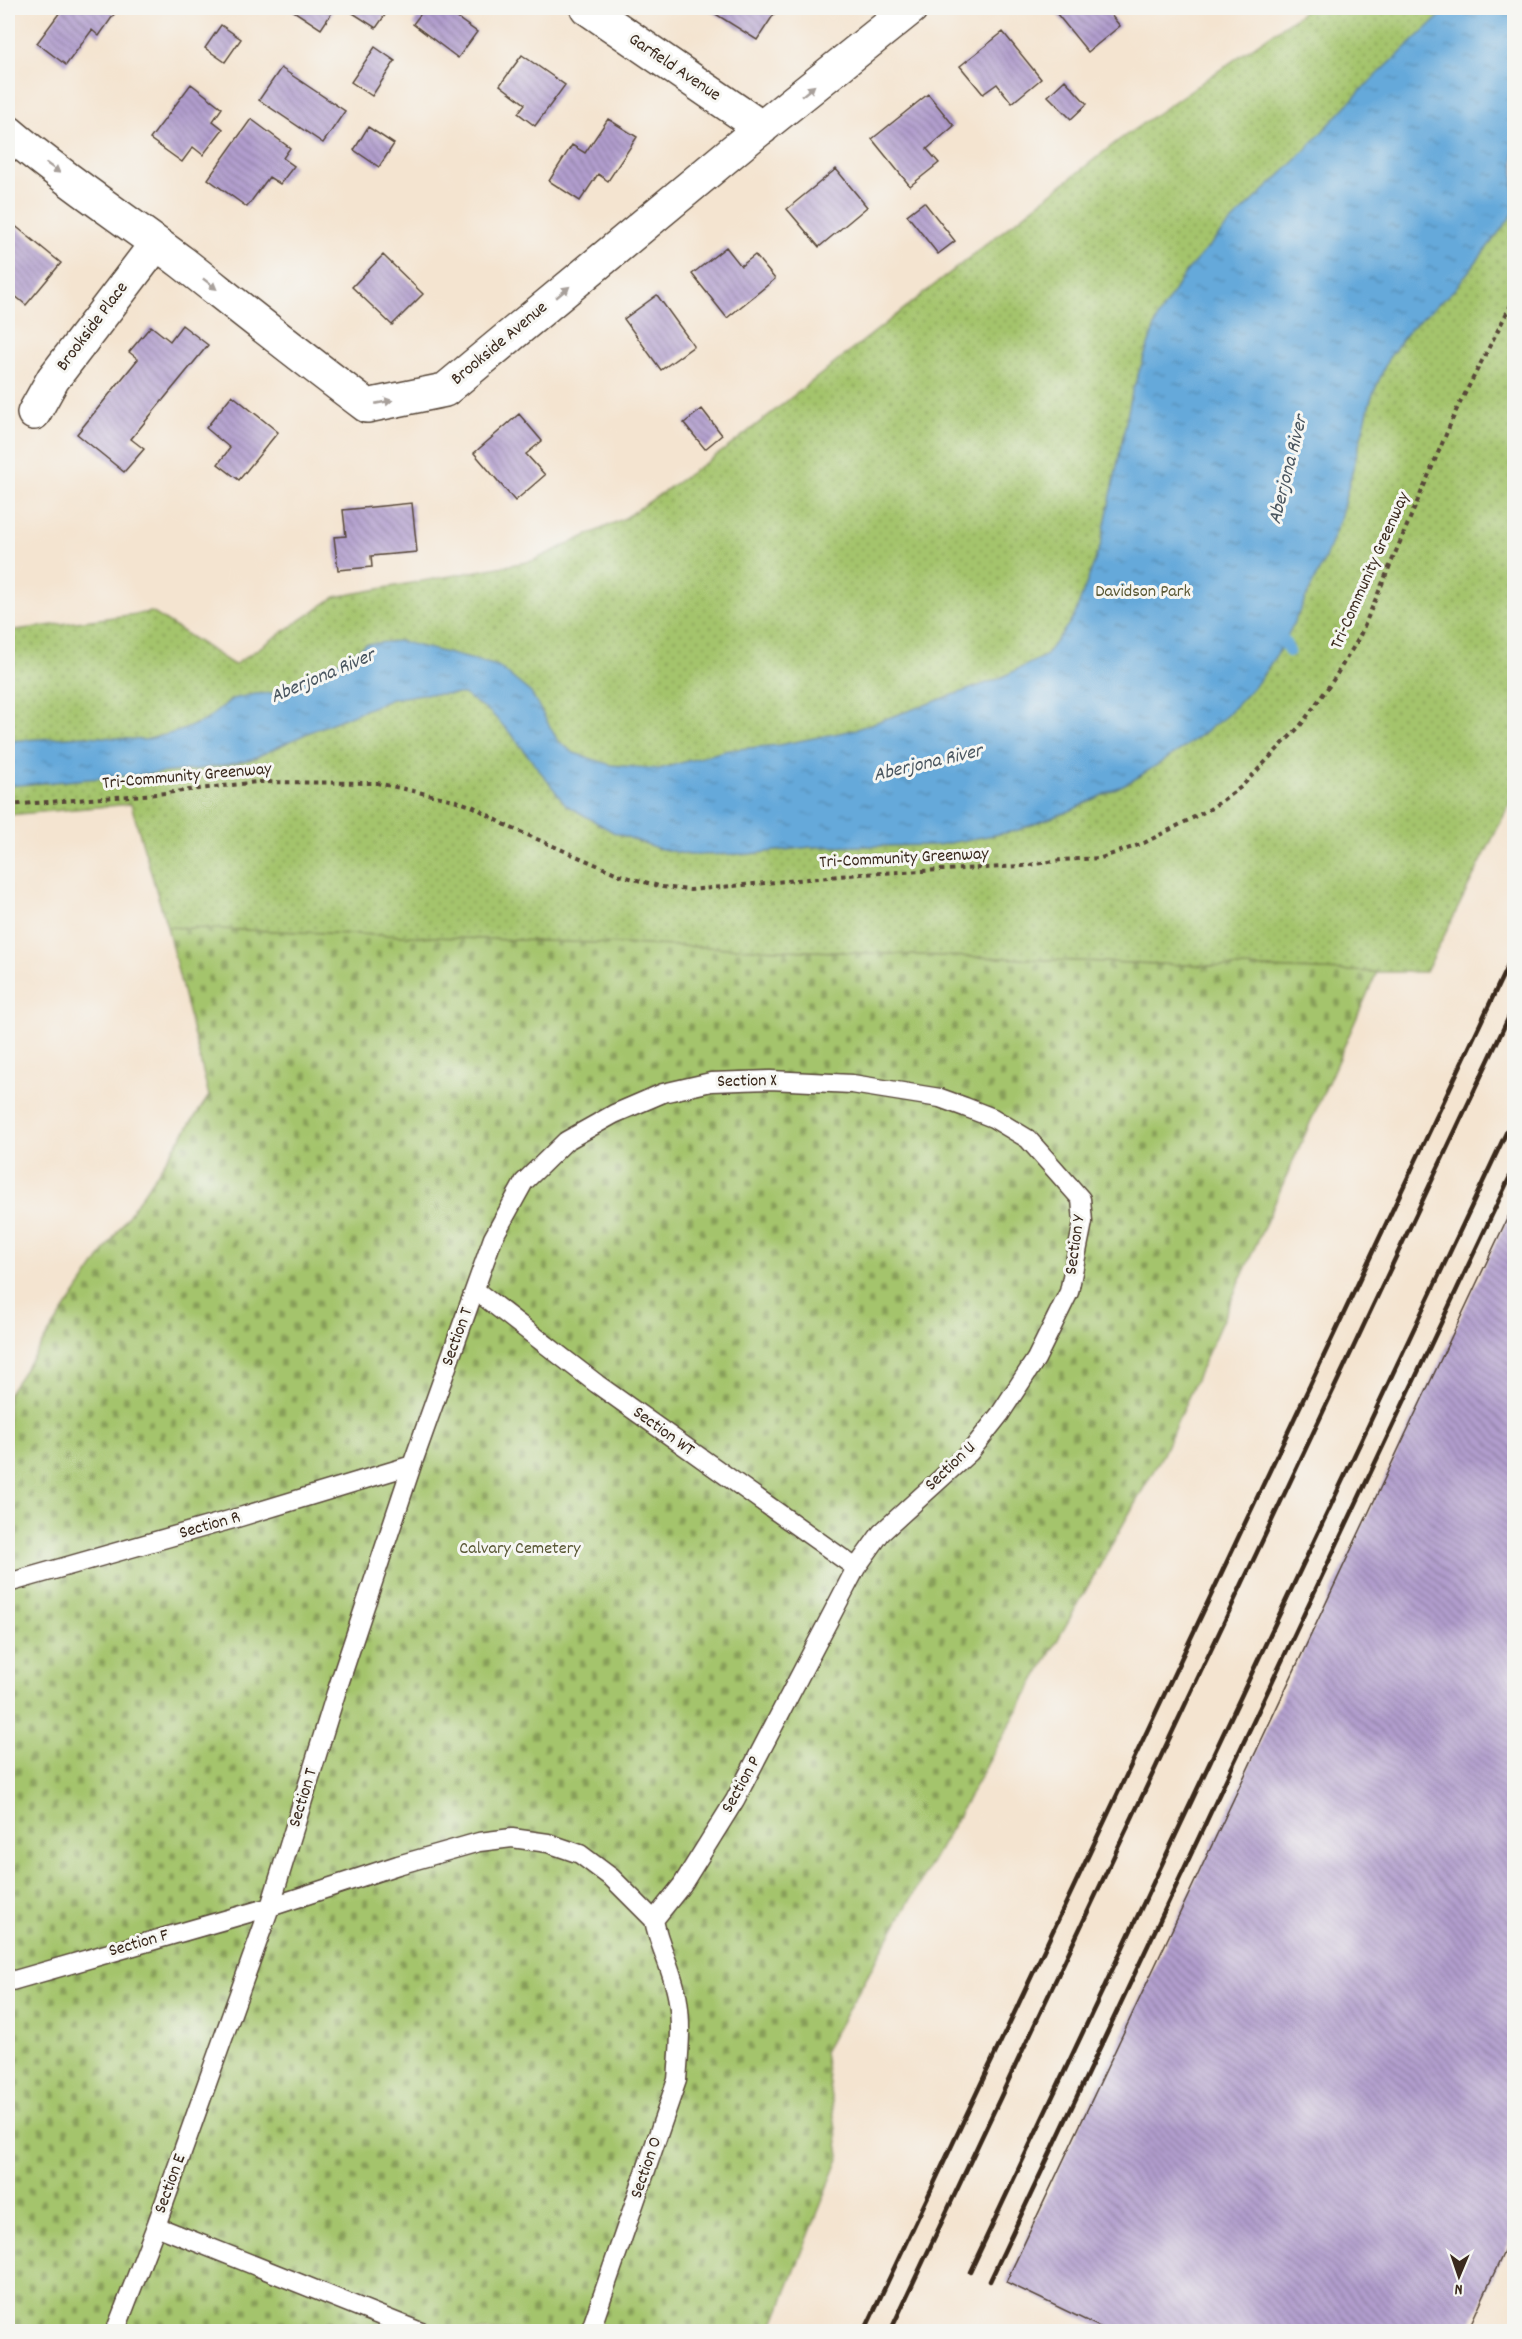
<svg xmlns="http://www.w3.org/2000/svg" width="1522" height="2339" font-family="Dekko,sans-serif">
	<defs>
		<pattern id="cemetery-stones" width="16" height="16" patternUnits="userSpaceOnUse" patternTransform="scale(1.5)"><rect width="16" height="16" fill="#a4c46c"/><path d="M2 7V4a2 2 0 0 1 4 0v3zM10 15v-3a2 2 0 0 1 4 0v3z" fill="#879f58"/></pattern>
		<pattern id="park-dots" width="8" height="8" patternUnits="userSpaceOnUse" patternTransform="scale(1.5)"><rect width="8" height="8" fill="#a4c46c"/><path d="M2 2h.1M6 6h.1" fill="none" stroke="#879f58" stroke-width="1.8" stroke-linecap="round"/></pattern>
		<pattern id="water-ripples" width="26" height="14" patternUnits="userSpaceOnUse" patternTransform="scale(1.5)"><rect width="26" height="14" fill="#65a9da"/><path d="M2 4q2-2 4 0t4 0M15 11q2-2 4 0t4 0" fill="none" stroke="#548ab0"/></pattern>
		<pattern id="building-back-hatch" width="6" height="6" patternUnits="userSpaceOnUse" patternTransform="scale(1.5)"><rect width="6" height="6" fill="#b19dcd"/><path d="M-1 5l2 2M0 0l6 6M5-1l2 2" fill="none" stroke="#9180a6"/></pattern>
	</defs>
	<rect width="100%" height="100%" fill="#f6f6f2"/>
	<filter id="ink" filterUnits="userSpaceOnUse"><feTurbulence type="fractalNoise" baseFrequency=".0167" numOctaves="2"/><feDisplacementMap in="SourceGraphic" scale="12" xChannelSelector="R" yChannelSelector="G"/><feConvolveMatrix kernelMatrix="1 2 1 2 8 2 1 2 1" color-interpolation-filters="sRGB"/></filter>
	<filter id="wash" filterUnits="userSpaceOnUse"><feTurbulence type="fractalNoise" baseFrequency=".008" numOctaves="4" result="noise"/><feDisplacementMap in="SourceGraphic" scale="24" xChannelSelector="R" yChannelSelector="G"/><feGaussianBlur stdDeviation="1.35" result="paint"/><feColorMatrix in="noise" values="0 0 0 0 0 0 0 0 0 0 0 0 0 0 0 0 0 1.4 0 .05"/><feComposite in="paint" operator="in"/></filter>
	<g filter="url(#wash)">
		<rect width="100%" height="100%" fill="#f4e4d0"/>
		<path fill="url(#cemetery-stones)" stroke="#707745" stroke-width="1.5" d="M167,927L1377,972L1163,1454L824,2052L840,2156L771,2331L8,2332V1394L209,1096Z"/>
		<path fill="url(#park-dots)" stroke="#707745" stroke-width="1.5" d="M1309,8H1514V795L1426,972H1377L167,927L131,804L8,815V631L152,612L234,665L335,597L532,561L625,518L727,448L1119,140Z"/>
		<path fill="url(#water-ripples)" stroke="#506a7c" stroke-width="1.5" d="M1452,8H1514V213L1455,289L1410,329L1388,359L1371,399L1340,519L1323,563L1283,645L1259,681L1226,716L1182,749L1135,779L1072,810L1016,831L938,845L811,847L750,854L690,855L657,848L613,832L566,805L513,736L491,713L463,694H422L392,699L312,731L252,759L230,764L194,770L8,786V741L85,736L145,740L180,731L206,720L232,699L255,694L278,693L346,658L366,644L399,641L498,666L531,693L558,741L574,753L611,765L659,769L728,750L779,745L854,730L998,679L1045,656L1074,617L1101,544L1132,392L1158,317L1185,273L1229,224L1295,161L1361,90L1440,16Z"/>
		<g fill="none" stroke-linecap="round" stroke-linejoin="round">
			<path stroke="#65a9da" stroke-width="12" d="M1277,628L1289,651"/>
		</g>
		<g id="blocks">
			<path fill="url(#building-back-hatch)" d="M63,8H107L115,13L99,36L92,30L66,65L37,43Z
				M289,8H335L321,29Z
				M345,8H390L376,28Z
				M425,8H443L477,32L458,58L413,24Z
				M706,8H778L757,40Z
				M1052,8H1105L1120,26L1088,52Z
				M221,25L241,39L225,62L205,48Z
				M1003,32L1041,79L1012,103L997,84L983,94L960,66Z
				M375,47L395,61L372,96L351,82Z
				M522,55L565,85L535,126L518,113L525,104L500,85Z
				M281,68L345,111L323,143L259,100Z
				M1065,80L1087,104L1071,119L1048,96Z
				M191,84L222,108L213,121L223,129L203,155L193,147L182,162L150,139Z
				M928,94L954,126L927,149L939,163L910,186L872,139Z
				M251,119L290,148L283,158L294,166L280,184L269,177L247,207L208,179Z
				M608,119L637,137L608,181L598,174L580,201L549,181L572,145L585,153Z
				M368,127L394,144L379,167L354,150Z
				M836,169L867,207L819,247L787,209Z
				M924,202L955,241L938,254L907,215Z
				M8,220L61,263L26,305L8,290Z
				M726,247L741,266L755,255L775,279L727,318L692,274Z
				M383,255L423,294L392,325L352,287Z
				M657,295L694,346L661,370L624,319Z
				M182,325L208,345L131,439L144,449L124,472L77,434L138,359L129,352L151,326L170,341Z
				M232,395L278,432L239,480L218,464L230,448L206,428Z
				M702,409L722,435L705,449L684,423Z
				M519,414L542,441L526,454L545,475L515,501L474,453Z
				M412,503L417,552L371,556L372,567L338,570L334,537L346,536L343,510Z
				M1514,1204V2230L1467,2332H1110L1006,2282Z"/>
		</g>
	</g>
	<g filter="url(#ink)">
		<use href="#blocks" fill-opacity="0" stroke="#574639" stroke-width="1.5"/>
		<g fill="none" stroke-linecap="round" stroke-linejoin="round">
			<defs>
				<path id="service" d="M770,1080L852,1084L940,1098L965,1107L993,1118L1028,1139L1081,1199L1083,1222L1069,1292L1036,1359L1000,1414L970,1452L881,1533L856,1568L735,1800L682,1885L654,1920L612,1878L580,1854L548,1843L512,1838L479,1842L398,1865L270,1907L336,1693L412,1465L493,1238L524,1182L566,1141L614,1114L663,1093L711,1082Z
					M475,1290L597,1384L856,1568
					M8,1583L240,1517L412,1465
					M8,1982L270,1907
					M156,2226L421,2332
					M115,2332L156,2226L270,1907
					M590,2332L677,2080C679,2054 682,2027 678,2001C674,1972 659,1947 654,1920"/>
				<path id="minor" d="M587,8L762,128
					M8,132C63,179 125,219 183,263C244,311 304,359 367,406L445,390L750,137L911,8
					M34,413L53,379L156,244"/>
			</defs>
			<use href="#service" stroke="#574639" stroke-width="21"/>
			<use href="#minor" stroke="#574639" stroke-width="36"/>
			<path stroke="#574639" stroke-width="4" stroke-dasharray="4.5 4.5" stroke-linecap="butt" d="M8,805L157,794L257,782L377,783L454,800L474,807L509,827L620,875L662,887L690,890L861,874L1023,866L1061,860L1101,858L1144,843L1210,809L1241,787L1300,726L1332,682L1359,638L1456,411L1514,299"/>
			<use href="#service" stroke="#fff" stroke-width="18"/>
			<use href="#minor" stroke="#fff" stroke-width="33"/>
			<path stroke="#3b2a1e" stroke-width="4.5" d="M970,2272L1514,1116
				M990,2281L1514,1168
				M864,2332L1514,952
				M890,2332L1514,1006"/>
		</g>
		<defs><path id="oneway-solid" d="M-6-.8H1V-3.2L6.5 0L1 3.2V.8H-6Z" transform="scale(1.5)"/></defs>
		<g fill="#a79f9a">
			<use href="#oneway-solid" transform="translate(808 91) rotate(-39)"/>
			<use href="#oneway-solid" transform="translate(53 168) rotate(36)"/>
			<use href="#oneway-solid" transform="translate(210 284) rotate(38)"/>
			<use href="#oneway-solid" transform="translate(563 292) rotate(-40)"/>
			<use href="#oneway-solid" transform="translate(384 402) rotate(-11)"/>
		</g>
	</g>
	<g text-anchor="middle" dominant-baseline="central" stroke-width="6" stroke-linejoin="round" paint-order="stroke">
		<g font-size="18" fill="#3b2a1e" stroke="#f6f6f2">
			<text transform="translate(674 68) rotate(34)">Garfield Avenue</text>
			<text transform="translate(93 327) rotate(-53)">Brookside Place</text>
			<text transform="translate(500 344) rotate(-40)">Brookside Avenue</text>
			<text transform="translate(1371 571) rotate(-66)">Tri-Community Greenway</text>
			<text transform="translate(187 777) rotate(-5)">Tri-Community Greenway</text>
			<text transform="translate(904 859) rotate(-3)">Tri-Community Greenway</text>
			<text transform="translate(747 1082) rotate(-1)">Section X</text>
			<text transform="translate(1076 1245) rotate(-82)">Section Y</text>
			<text transform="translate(458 1337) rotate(-70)">Section T</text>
			<text transform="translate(663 1432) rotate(36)">Section WT</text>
			<text transform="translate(951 1467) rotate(-44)">Section U</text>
			<text transform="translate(210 1526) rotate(-16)">Section R</text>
			<text transform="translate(742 1785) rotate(-61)">Section P</text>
			<text transform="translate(304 1798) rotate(-73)">Section T</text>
			<text transform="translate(139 1944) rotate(-16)">Section F</text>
			<text transform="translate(647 2168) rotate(-71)">Section O</text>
			<text transform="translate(171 2184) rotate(-70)">Section E</text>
		</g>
		<g font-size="18" fill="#5a5835" stroke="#f6f6f2">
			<text x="1143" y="592">Davidson Park</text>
			<text x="520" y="1549">Calvary Cemetery</text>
		</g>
		<g font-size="20" font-style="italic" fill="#4a5660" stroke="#f6f6f2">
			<text transform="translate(1289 470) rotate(-76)">Aberjona River</text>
			<text transform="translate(323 677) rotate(-23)">Aberjona River</text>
			<text transform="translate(928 764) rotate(-13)">Aberjona River</text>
		</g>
	</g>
	<rect width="1522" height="2339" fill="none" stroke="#f6f6f2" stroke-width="30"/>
	<g transform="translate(1459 2276) rotate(182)" stroke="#f6f6f2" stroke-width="4.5" paint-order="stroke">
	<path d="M0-4.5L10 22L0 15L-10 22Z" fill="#3b2a1e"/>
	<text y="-9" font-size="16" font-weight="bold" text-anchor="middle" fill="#3b2a1e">N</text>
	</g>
</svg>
